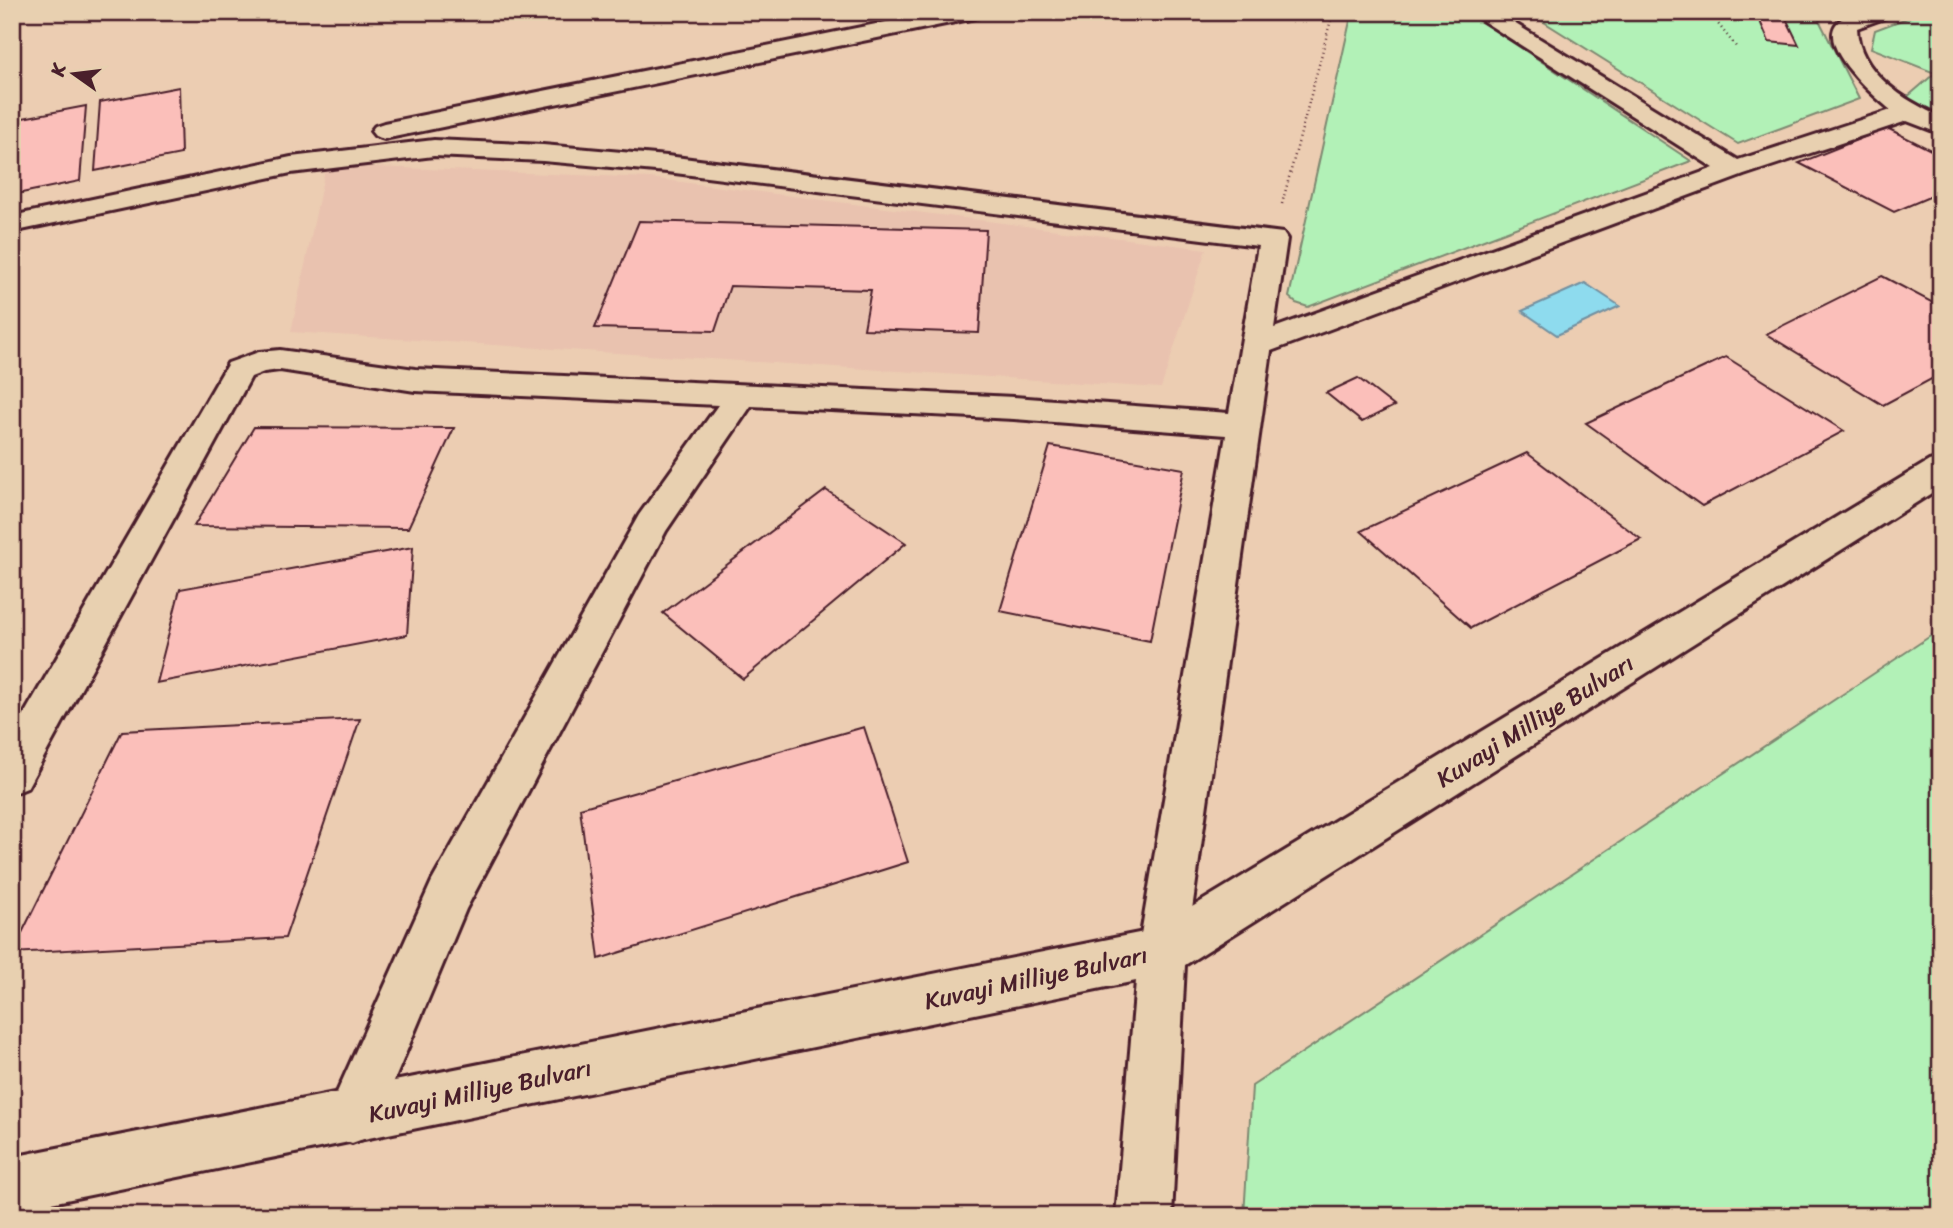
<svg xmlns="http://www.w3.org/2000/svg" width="1953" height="1228" font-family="Sriracha,sans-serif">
	<rect width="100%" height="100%" fill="#eccdb2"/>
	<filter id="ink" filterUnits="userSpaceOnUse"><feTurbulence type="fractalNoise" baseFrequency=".0143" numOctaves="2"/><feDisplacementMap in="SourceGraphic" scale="14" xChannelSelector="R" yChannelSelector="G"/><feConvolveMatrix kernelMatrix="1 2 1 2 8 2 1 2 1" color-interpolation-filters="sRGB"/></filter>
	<g filter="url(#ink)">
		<path fill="#e9c2af" d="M326,165L650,178L1206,249L1161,388L291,332Z"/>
		<path fill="#b2f1b7" stroke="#7e8871" stroke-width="2" d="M1352,12H1467L1691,161L1308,307L1296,303L1289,297Z
			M1528,12H1839L1819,20L1859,99L1738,144Z
			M1923,12H1941V114L1906,98L1935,73L1871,48L1875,30Z
			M1941,629V1216H1244L1252,1086Z"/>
		<path fill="#8edbee" stroke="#7390a0" stroke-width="2" d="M1585,283L1620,306L1557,335L1522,311Z"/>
		<path fill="#fbbfba" stroke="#4a1f2b" stroke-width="2" d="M1756,12H1783L1799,45L1769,42Z
			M179,87L181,154L95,171L100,102Z
			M86,106L80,181L12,195V120Z
			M1887,128L1941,155V192L1894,212L1799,163Z
			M639,221L986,230L979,333L864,329L871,290L730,286L715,331L595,328Z
			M1882,276L1941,307V374L1883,405L1766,334Z
			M1726,357L1844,431L1702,506L1586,423Z
			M1358,378L1394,406L1362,422L1326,393Z
			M254,427L454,428L408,528L194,526Z
			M1050,446L1184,469L1150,641L1000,611Z
			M1527,453L1641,539L1471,628L1361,531Z
			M826,490L906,543L743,679L663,613Z
			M413,547L407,635L156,683L180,589Z
			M360,719L285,938L12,953L122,731Z
			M864,727L908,862L599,959L580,808Z"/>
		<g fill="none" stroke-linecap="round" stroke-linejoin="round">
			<defs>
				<path id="street" d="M936,12H981L978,17L970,19L384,139L375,136L371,131L375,126L384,123Z
					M1469,12H1496L1738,160L1891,110C1870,93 1795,27 1857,13C1867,10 1879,12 1890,12L1887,17L1857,28C1858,72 1905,101 1941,117V134L1907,121L1744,175L1271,351L1186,952L1179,969L1162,975L1145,969L1138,952L1226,435L1014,419L751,406L666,531L466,909L371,1136L352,1143L333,1136L326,1117L432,881L639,515L718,405L415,391L280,370L264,372L251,377L27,788L12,794V735L228,363L259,352L280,350L415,369L1014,397L1229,413L1258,246L667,172L543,161L434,156L291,173L12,232V216L291,157L434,140L543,145L667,156L1283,233L1287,239L1274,328L1714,168Z"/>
				<path id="secondary" d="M1941,458V487L1185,965L1172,1216H1116L1136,981L12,1211V1157L1154,930L1929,461Z"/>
			</defs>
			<use href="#street" stroke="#4a1f2b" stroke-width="6"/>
			<use href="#secondary" stroke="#4a1f2b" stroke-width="6"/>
			<path stroke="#4a1f2b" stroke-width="2.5" stroke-dasharray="1 3.5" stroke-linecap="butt" d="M1715,12V20L1737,48
				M1282,204L1333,12"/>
			<use href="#street" fill="#e8d0b0" fill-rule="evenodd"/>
			<use href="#secondary" fill="#e8d0b0" fill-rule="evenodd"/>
		</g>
	</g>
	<g text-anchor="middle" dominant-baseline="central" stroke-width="5" stroke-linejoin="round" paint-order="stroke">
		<g font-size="24" fill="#4a1f2b" stroke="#e8d0b0">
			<text transform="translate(1535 721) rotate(-32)">Kuvayi Milliye Bulvarı</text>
			<text transform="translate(1036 978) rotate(-12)">Kuvayi Milliye Bulvarı</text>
			<text transform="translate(480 1091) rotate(-12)">Kuvayi Milliye Bulvarı</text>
		</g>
	</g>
	<rect width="1953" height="1228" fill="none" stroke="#e8d0b0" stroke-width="42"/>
	<rect x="21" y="21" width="1911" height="1186" fill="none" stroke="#4a1f2b" stroke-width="2.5" filter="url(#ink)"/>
	<g transform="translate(74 74) rotate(284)" stroke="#e8d0b0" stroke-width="5" paint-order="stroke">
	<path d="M0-5L12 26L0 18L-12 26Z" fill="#4a1f2b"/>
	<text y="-10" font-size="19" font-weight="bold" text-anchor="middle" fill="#4a1f2b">K</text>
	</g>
</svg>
